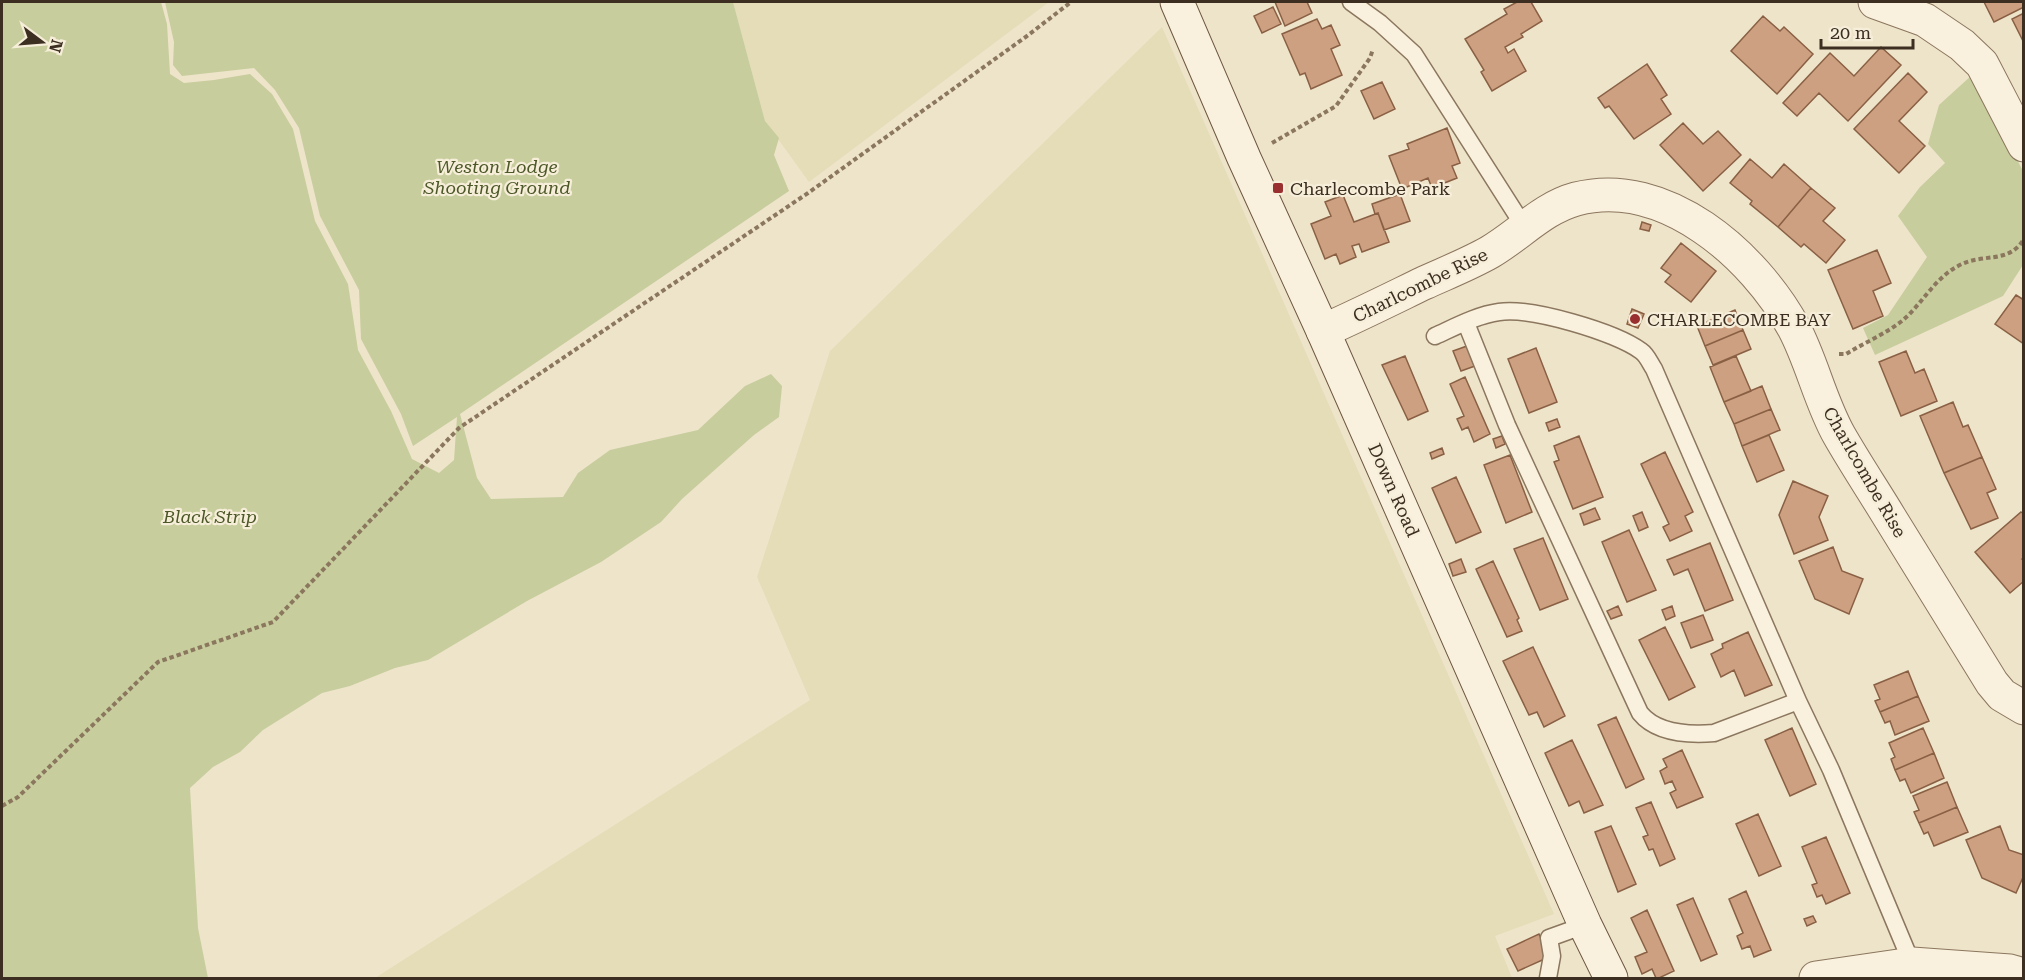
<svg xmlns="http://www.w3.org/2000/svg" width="2025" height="980" font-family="'Roboto Serif',serif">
	<rect width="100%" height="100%" fill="#eee4ca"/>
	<path fill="#e4ddb7" d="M733,2H1049L809,182L765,121Z
		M1162,27L1554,914L1495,936L1512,978H375L810,700L757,577L830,351Z"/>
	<path fill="#c7cd9d" d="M2,2H161L167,24L170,74L184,83L214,80L250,74L272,94L293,129L315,221L348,284L358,350L391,411L412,459L439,473L454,460L457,417L413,446L401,414L361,339L359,290L320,216L299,128L275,90L254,68L182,76L173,65L174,42L165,2H733L765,121L779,138L774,155L789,191L460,414L477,478L491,499L563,497L578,473L610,450L698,430L745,386L771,374L782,386L779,417L754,435L682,499L661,522L601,562L527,601L428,660L395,668L350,686L322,693L263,730L240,752L213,767L190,788L198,928L208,978H2Z
		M1972,75L2023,171V265L2003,296L1875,355L1863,328L1888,315L1927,257L1898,216L1920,187L1945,163L1928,144L1939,105Z"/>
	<path fill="#cca080" stroke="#8a6044" stroke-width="1.5" d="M1275,2H1307L1312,13L1285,26Z
		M1517,2H1531L1542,21L1521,34L1523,37L1505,47L1508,53L1514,49L1526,71L1492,91L1481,72L1484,70L1465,39L1507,14L1504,9Z
		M1984,2H2024V7L1994,22Z
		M1273,7L1281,24L1262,33L1254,16Z
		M2024,13V43L2012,19Z
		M1763,16L1780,31L1784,27L1813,54L1777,94L1731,51Z
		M1317,19L1322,29L1331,25L1340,45L1331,49L1342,75L1311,89L1305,73L1300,75L1282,34Z
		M1881,47L1901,65L1848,121L1819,93L1797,116L1783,103L1830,53L1854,76Z
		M1647,64L1667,95L1661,99L1671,114L1634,139L1609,106L1605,108L1598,98Z
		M1908,73L1927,92L1899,121L1925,146L1899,173L1854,129Z
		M1382,82L1395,109L1374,119L1361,91Z
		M1683,123L1703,144L1718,131L1741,155L1703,191L1660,145Z
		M1447,128L1460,163L1452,166L1457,178L1432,188L1428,178L1402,189L1389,156L1409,149L1407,144Z
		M1750,159L1772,178L1784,164L1811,188L1778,227L1750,204L1752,201L1730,183Z
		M1811,188L1835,208L1823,221L1845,240L1826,263L1804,244L1801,247L1778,227Z
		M1400,194L1410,221L1384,230L1378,213L1375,214L1372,204Z
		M1343,195L1354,222L1378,213L1389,242L1362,252L1359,244L1352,246L1356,257L1340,264L1336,254L1325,259L1311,224L1331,216L1325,202Z
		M1642,222L1651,225L1649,231L1640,229Z
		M1681,243L1716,271L1691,302L1665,282L1671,275L1661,268Z
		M1877,250L1891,283L1873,291L1883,316L1853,329L1828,270Z
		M2016,295L2024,300V344L1995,324Z
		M1632,309L1644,314L1638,328L1627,324Z
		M1735,310L1743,330L1705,346L1697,326Z
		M1743,330L1751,349L1713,365L1705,346Z
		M1467,346L1475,366L1461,371L1453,351Z
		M1536,348L1557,402L1529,413L1508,359Z
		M1906,351L1915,373L1924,369L1937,401L1901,416L1879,362Z
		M1405,356L1428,411L1408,420L1382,365Z
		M1736,356L1751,391L1724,402L1710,367Z
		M1465,377L1490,434L1474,442L1468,427L1462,430L1457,419L1464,416L1450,384Z
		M1762,386L1771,409L1734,424L1724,402Z
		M1953,402L1963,427L1968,425L1982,457L1944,473L1920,416Z
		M1771,409L1780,430L1742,446L1734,424Z
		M1557,419L1560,427L1549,431L1546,423Z
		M1769,435L1784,470L1757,482L1742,446Z
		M1502,436L1505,444L1496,448L1493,439Z
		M1579,436L1603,497L1573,509L1554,462L1559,460L1554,446Z
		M1442,448L1444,454L1432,459L1430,453Z
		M1665,452L1693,512L1685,516L1692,531L1670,541L1663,527L1669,524L1641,464Z
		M1510,455L1532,512L1506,523L1484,465Z
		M1982,457L1996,489L1987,493L1998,518L1971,529L1944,473Z
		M1456,477L1481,532L1456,543L1432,488Z
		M1793,481L1828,496L1819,517L1828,540L1794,554L1779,515Z
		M1595,508L1600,519L1584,525L1580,514Z
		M1642,512L1648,527L1639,531L1633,516Z
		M2021,512L2024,514V557L2022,559L2024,560V581L2010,593L1975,552Z
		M1629,530L1656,590L1627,602L1602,542Z
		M1543,538L1568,599L1540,610L1514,549Z
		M1710,543L1733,600L1705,611L1688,569L1674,575L1667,560Z
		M1833,547L1842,571L1863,579L1849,614L1815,599L1799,561Z
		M1461,559L1466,572L1453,576L1449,564Z
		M1493,561L1519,618L1517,620L1522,631L1507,637L1476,569Z
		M1618,606L1622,615L1611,619L1607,611Z
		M1672,606L1675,616L1666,620L1662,610Z
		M1703,615L1713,640L1691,648L1681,623Z
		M1665,627L1695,687L1669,700L1639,640Z
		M1748,632L1772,685L1745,696L1734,670L1721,677L1711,654L1723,648L1722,644Z
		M1533,647L1565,716L1544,727L1537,712L1529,715L1503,661Z
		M1908,671L1918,696L1880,712L1875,701L1880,699L1874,685Z
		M1918,696L1929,721L1895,735L1890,721L1885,723L1880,712Z
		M1616,717L1644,779L1626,788L1598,725Z
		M1792,728L1816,784L1790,796L1765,740Z
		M1923,728L1934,753L1895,770L1891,759L1895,757L1889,743Z
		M1572,740L1603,805L1584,813L1579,801L1569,806L1545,753Z
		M1682,750L1703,797L1677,808L1670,793L1676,790L1672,781L1665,784L1660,771L1667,767L1663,759Z
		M1934,753L1944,778L1911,793L1905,779L1900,781L1895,770Z
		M1947,782L1957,807L1919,823L1914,812L1919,810L1913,796Z
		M1651,802L1675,859L1660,866L1653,849L1649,850L1643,837L1648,835L1636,808Z
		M1957,807L1968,832L1934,846L1928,832L1924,834L1919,823Z
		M1758,814L1781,866L1759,876L1736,824Z
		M1611,826L1636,884L1618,892L1595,832Z
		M2000,826L2009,850L2024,855V875L2016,893L1982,878L1966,840Z
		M1826,837L1850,893L1826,904L1822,895L1817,897L1812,885L1817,883L1802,847Z
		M1746,891L1771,950L1754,957L1750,946L1742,949L1737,936L1743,933L1729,899Z
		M1693,898L1717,954L1701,961L1677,905Z
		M1647,910L1674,971L1659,978H1656L1652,969L1642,974L1635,957L1647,952L1631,918Z
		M1813,916L1816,922L1807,926L1804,919Z
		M1539,934L1549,957L1518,971L1507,949Z"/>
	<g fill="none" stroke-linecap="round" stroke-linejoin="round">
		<defs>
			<path id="lane" d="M1351,2L1380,23L1414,54L1525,228
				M1466,323L1507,425L1640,713C1657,734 1689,735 1714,733L1798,701L1831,770L1912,964
				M1435,336C1455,327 1477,315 1499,312C1531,307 1615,332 1641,351C1647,355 1650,363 1654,369L1798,701
				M1548,978L1552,956L1549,938L1585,925"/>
			<path id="street" d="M1875,2L1925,20L1962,45L1982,64L2024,145
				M1323,331C1357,316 1391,299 1424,283C1446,273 1469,264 1490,252C1519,235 1543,208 1576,199C1665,176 1754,255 1794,328C1812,362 1820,401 1839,435C1855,463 1873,490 1890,518C1924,573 1958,628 1992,683L2002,695L2024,708
				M1816,978L1912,964L2010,971L2024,975"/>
			<path id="secondary" d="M1177,2L1244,158L1323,331L1585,925L1611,978"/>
		</defs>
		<use href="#lane" stroke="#8b765e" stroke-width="19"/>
		<use href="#street" stroke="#8b765e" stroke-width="35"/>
		<use href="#secondary" stroke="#6d5741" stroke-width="35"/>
		<path stroke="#8b765e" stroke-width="4" stroke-dasharray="4.5 3" stroke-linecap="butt" d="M1272,143L1336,106L1370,58L1373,49
			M1839,354H1846C1864,343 1885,334 1902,321C1922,304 1934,279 1958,266C1983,252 2008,265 2024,239
			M2,806L18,797L158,662L273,622L459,428L808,193L1027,36L1071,2"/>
		<use href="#lane" stroke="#f9f1dd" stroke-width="16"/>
		<use href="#street" stroke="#f9f1dd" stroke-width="33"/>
		<use href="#secondary" stroke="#f9f1dd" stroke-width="33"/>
	</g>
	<g fill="#992f2f" stroke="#f6eed9" stroke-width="2">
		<rect x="1272" y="182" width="12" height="12" rx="3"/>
		<circle cx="1635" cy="319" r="6"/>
	</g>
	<g text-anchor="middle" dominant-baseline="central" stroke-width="4.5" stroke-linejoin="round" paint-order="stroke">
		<g font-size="18" font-style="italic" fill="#4c5828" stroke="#f6eed9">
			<text x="497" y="166">Weston Lodge<tspan x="497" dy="21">Shooting Ground</tspan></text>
			<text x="210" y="516">Black Strip</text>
		</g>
		<g font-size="18" fill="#3c2e21" stroke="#f6eed9" text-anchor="start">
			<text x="1290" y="188">Charlecombe Park</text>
			<text x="1647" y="319">CHARLECOMBE BAY</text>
		</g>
		<g font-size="18" fill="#3c2e21" stroke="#f6eed9">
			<text transform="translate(1420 285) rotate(-26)">Charlcombe Rise</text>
			<text transform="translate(1865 472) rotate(60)">Charlcombe Rise</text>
			<text transform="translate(1394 490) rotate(66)">Down Road</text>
		</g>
	</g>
	<rect width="2025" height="980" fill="none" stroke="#3c2e21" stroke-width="6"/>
	<g transform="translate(42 42) rotate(106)" stroke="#f6eed9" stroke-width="4.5" paint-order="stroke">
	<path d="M0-4.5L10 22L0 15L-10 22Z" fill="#3c2e21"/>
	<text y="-9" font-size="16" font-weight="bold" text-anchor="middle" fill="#3c2e21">N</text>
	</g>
	<path d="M1821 39v9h92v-9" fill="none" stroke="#3c2e21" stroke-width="3"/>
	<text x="1830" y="39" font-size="18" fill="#3c2e21" stroke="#f6eed9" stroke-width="4.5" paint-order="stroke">20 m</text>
</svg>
